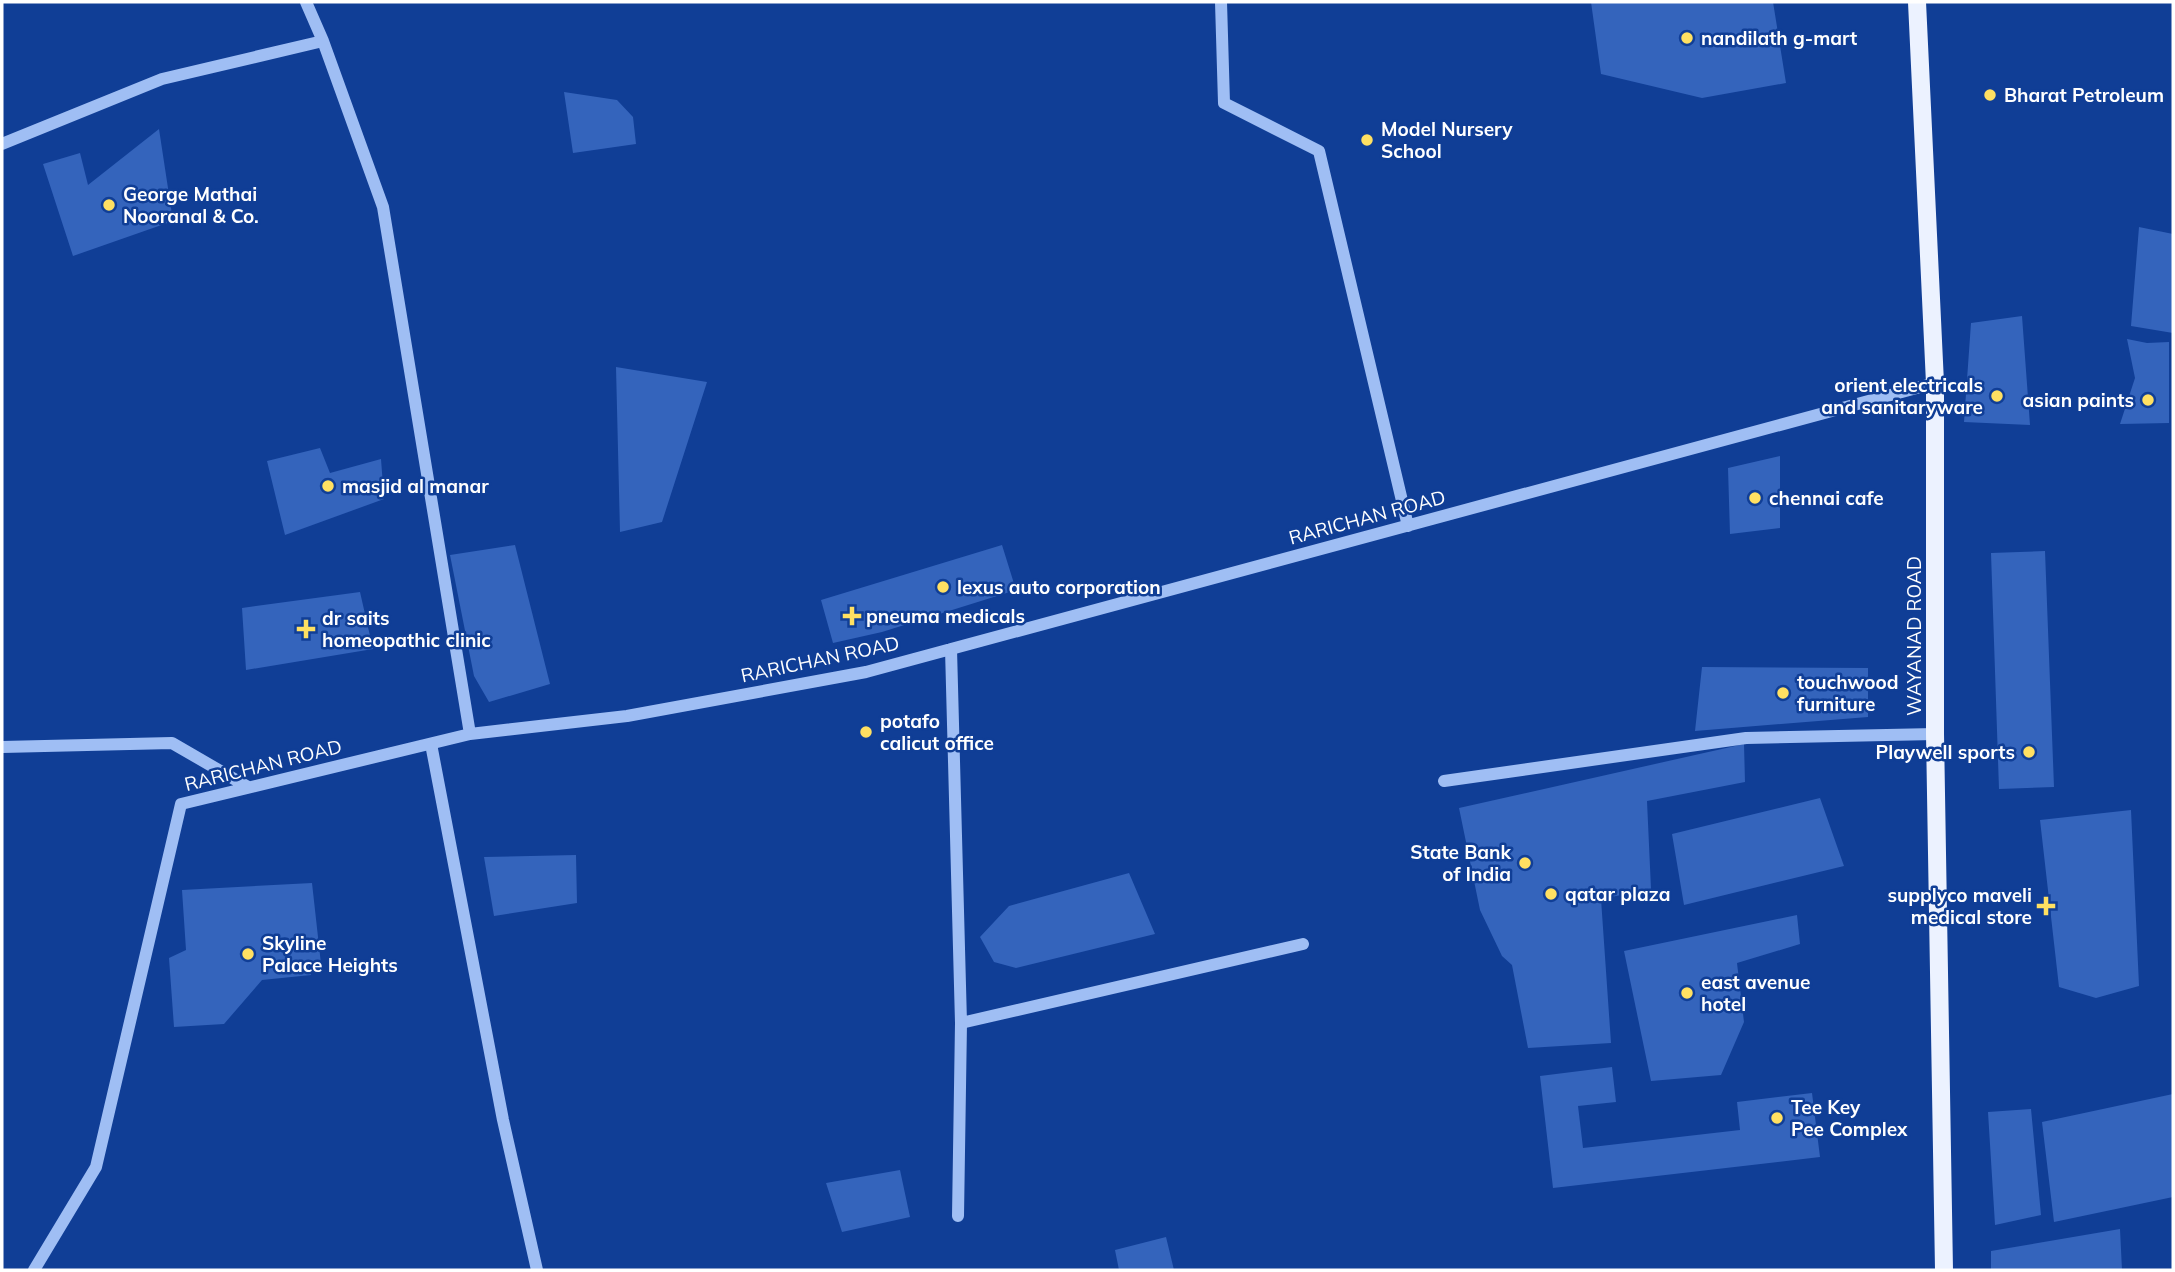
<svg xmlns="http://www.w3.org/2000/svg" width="2175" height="1272" font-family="Mulish,sans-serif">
	<rect width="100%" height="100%" fill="#103e96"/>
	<path fill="#3464bc" d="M1591,2H1773L1786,83L1702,98L1601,74Z
		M564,92L617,100L633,117L636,144L573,153Z
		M159,129L173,221L73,256L43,164L80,153L88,185Z
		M2139,227L2173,234V333L2131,326Z
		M2022,316L2030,425L1964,422L1971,323Z
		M2127,339L2147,343L2169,342V423L2120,424L2135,378Z
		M616,367L707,382L662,522L620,532Z
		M320,448L330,473L381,459L384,499L285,535L267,461Z
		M1780,456V528L1730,534L1728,468Z
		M515,545L550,684L489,702L474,676L450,555Z
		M1002,545L1016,590L882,632L833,643L821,600Z
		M2045,551L2054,787L1999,789L1991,553Z
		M360,592L373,649L246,670L242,608Z
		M1702,667L1868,668V717L1695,731Z
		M1744,744L1745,782L1647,801L1651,889L1601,899L1611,1043L1528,1048L1512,965L1502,956L1480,910L1459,808Z
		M1820,798L1844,866L1684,905L1672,834Z
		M2131,810L2139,986L2096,998L2059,987L2040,820Z
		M576,855L577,903L494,916L484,857Z
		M1129,873L1155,934L1016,968L994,962L980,937L1009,906Z
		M312,883L321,964L308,963L311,975L262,980L224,1024L174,1027L169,958L186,950L182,890Z
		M1797,915L1800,944L1737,963L1744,1022L1721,1075L1651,1081L1624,951Z
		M1612,1067L1616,1102L1578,1106L1583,1148L1740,1130L1737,1102L1812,1093L1820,1157L1553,1188L1540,1076Z
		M2173,1094V1197L2054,1222L2042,1122Z
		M2031,1109L2041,1215L1995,1225L1988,1112Z
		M900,1170L910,1217L842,1232L826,1183Z
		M2120,1229L2122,1270H1991V1251Z
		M1166,1237L1174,1270H1119L1115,1250Z"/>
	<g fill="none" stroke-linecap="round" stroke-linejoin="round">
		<path stroke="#9fbef4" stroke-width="12" d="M306,2L323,41
			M1221,2L1224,103L1319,151L1408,526
			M2,144L162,79L323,41L383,207L470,734
			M951,649L961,1023L958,1216
			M431,744L503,1120L537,1270
			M2,747L172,743L248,787
			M1444,781L1746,738L1935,734
			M961,1023L1303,944
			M34,1270L96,1167L181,804L470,734L627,716L866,672L1935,383"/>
		<path stroke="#ecf2ff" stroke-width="18" d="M1917,2L1935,383V734L1944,1270"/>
	</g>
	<g fill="#ffe062" stroke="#103e96" stroke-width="2.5">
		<circle cx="1687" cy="38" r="7"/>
		<circle cx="1990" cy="95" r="7"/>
		<circle cx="1367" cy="140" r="7"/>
		<circle cx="109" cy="205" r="7"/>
		<circle cx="1997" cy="396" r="7"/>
		<circle cx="2148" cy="400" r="7"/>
		<circle cx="328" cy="486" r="7"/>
		<circle cx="1755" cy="498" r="7"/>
		<circle cx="943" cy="587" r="7"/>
		<path d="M848.5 605.5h7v7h7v7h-7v7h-7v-7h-7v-7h7z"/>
		<path d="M302.5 618.5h7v7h7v7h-7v7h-7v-7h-7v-7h7z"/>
		<circle cx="1783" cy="693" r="7"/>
		<circle cx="866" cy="732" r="7"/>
		<circle cx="2029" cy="752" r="7"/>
		<circle cx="1525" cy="863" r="7"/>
		<circle cx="1551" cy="894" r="7"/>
		<path d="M2042.5 895.5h7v7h7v7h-7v7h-7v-7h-7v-7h7z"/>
		<circle cx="248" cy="954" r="7"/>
		<circle cx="1687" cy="993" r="7"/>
		<circle cx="1777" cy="1118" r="7"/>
	</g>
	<g text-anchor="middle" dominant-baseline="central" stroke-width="5" stroke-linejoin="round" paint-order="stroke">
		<g font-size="19" font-weight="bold" fill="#fff" stroke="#103e96" text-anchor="start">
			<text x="1701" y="38">nandilath g-mart</text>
			<text x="2004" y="95">Bharat Petroleum</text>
			<text x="1381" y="129">Model Nursery<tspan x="1381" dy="22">School</tspan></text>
			<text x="123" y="194">George Mathai<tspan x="123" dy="22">Nooranal &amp; Co.</tspan></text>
			<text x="1983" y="385" text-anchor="end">orient electricals<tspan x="1983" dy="22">and sanitaryware</tspan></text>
			<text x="2134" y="400" text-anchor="end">asian paints</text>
			<text x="342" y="486">masjid al manar</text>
			<text x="1769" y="498">chennai cafe</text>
			<text x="957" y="587">lexus auto corporation</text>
			<text x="866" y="616">pneuma medicals</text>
			<text x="322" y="618">dr saits<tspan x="322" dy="22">homeopathic clinic</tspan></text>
			<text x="1797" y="682">touchwood<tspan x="1797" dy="22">furniture</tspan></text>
			<text x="880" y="721">potafo<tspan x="880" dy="22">calicut office</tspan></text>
			<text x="2015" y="752" text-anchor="end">Playwell sports</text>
			<text x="1511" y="852" text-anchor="end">State Bank<tspan x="1511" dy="22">of India</tspan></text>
			<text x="1565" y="894">qatar plaza</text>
			<text x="2032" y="895" text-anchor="end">supplyco maveli<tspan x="2032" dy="22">medical store</tspan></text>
			<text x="262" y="943">Skyline<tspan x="262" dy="22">Palace Heights</tspan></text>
			<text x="1701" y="982">east avenue<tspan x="1701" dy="22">hotel</tspan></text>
			<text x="1791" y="1107">Tee Key<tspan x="1791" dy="22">Pee Complex</tspan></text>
		</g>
		<g font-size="19" fill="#fff" stroke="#103e96">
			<text transform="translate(1367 517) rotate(-15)">RARICHAN ROAD</text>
			<text transform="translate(1914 636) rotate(-90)">WAYANAD ROAD</text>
			<text transform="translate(820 659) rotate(-12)">RARICHAN ROAD</text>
			<text transform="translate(263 765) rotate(-14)">RARICHAN ROAD</text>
		</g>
	</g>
	<rect width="2175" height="1272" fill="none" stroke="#ffffff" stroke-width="7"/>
</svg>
